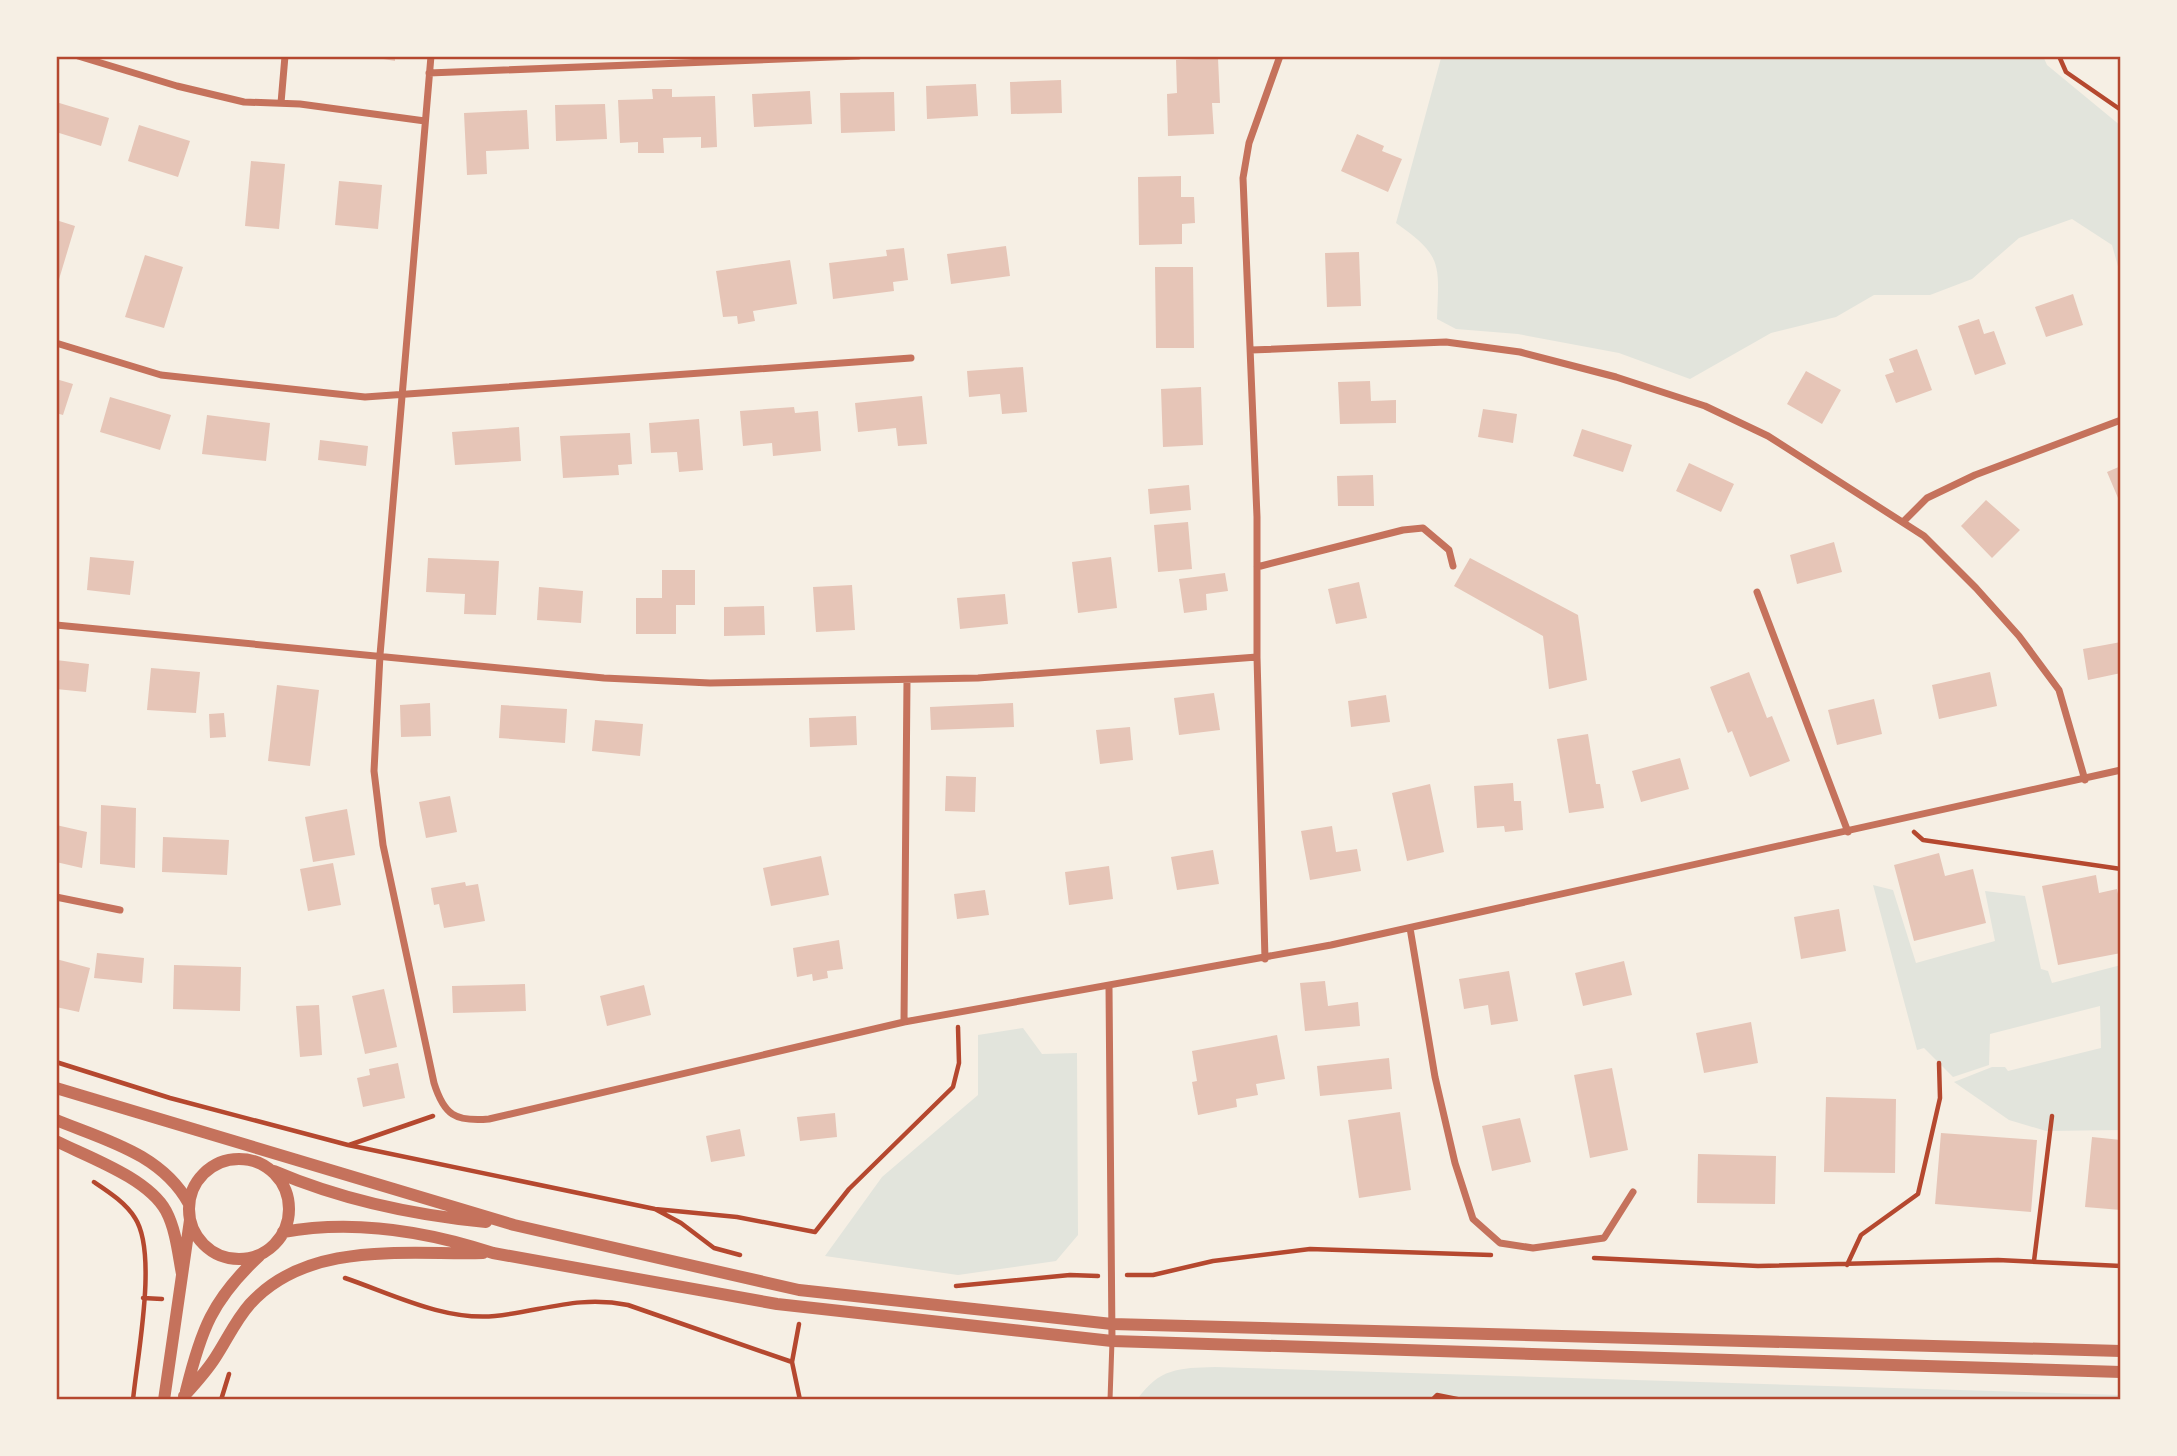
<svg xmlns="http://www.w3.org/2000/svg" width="2177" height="1456" font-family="'IBM Plex Serif',serif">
	<rect width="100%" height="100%" fill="#f6efe4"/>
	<path fill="#e2e4dc" d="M1438,56H2043L2047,65L2121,126V277L2112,245L2072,219L2019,238L1972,279L1930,295H1874L1836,317L1771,333L1690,379L1619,353L1518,334L1456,329L1437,319C1439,264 1443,256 1396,223L1441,58Z
		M1873,885L1893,890L1916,963L1995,941L1985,891L2025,896L2041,969L2048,971L2052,983L2121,965V1130L2046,1131L2009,1120L1954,1082L1992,1067H2005L2008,1071L2101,1048L2100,1006L1990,1034L1989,1065L1953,1077L1924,1048L1917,1050Z
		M1023,1028L1042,1054L1077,1053L1078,1235L1056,1261L958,1275L825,1256L882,1177L978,1095V1035Z
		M1215,1367L2121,1395V1400H1137C1159,1368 1179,1368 1215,1367Z"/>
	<path fill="#e6c5b7" d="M366,56H395V61Z
		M1218,58L1220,103H1212L1214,134L1168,136L1167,94L1177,93L1176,60Z
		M1061,80L1062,113L1011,114L1010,82Z
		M976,84L978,116L927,119L926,86Z
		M652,89H672V97L715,96L717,147L701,148V137L663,138L664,153H638V142L620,143L618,100L653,99Z
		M810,91L812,124L754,127L752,94Z
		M894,92L895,131L841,133L840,93Z
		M56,102L109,118L101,146L56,132Z
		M605,104L607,139L556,141L555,105Z
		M527,110L529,149L486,151L487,174L467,175L464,113Z
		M139,125L190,141L178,177L128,161Z
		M1357,134L1384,146L1382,151L1402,159L1388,192L1341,171Z
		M251,161L285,164L279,229L245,226Z
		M1181,176V197H1194L1195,223L1182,224V244L1139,245L1138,177Z
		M339,181L382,185L378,229L335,225Z
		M56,220L75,226L57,286H56Z
		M1006,246L1010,276L951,284L947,254Z
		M904,248L908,280L893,282L894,291L833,299L829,263L887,256L886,250Z
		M1359,252L1361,306L1327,307L1325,253Z
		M145,255L183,267L164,328L125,317Z
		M790,260L797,304L753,311L755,321L738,324L737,316L723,317L716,271Z
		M1155,267H1193L1194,348H1156Z
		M2073,294L2083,325L2046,337L2035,307Z
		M1979,319L1984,334L1994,331L2006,364L1975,375L1958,326Z
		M1917,349L1932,390L1896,403L1885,375L1894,372L1889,359Z
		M1023,367L1027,412L1002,414L1000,394L969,397L967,371Z
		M1806,371L1841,390L1822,424L1787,404Z
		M56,379L73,384L63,415L56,413Z
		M1370,381L1371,401L1396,400V423L1340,424L1338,382Z
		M1201,387L1203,445L1163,447L1161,389Z
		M922,396L927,444L898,446L896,428L858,432L855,403Z
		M110,397L171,415L160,450L100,432Z
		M794,407L795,413L818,411L821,451L773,456L772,443L743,446L740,411Z
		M1483,409L1517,414L1513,443L1478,437Z
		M207,415L270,423L266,461L202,454Z
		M699,419L703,470L679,472L677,452L651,453L649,423Z
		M519,427L521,461L455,465L452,432Z
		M1582,429L1632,445L1623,472L1573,456Z
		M630,433L632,464L618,465L619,475L563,478L560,436Z
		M320,440L368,446L366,466L318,460Z
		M1689,463L1734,484L1721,512L1676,491Z
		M2121,466V505L2107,472Z
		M1373,475L1374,506H1338L1337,476Z
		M1189,485L1191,510L1150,514L1148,489Z
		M1986,500L2020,530L1992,558L1961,526Z
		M1188,522L1192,569L1158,572L1154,525Z
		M1834,542L1842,572L1797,584L1790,555Z
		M90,557L134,561L130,595L87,590Z
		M1111,557L1117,608L1078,613L1072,562Z
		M428,558L499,561L496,615L464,614L465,594L426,592Z
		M1470,558L1578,615L1587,680L1549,689L1543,636L1454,586Z
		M662,570H695V605H676V634H636V598H662Z
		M1225,573L1228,591L1206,594L1207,610L1184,613L1179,579Z
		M1359,582L1367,618L1336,624L1328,589Z
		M852,585L855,630L816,632L813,587Z
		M539,587L583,591L581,623L537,620Z
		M1005,594L1008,624L960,629L957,598Z
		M764,606L765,635L724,636V607Z
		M2121,642V673L2088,680L2083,649Z
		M56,660L89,664L86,692L56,689Z
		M151,668L200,672L196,713L147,710Z
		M1749,672L1767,718L1772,716L1790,761L1750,777L1732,731L1728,733L1710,687Z
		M1990,672L1997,706L1939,719L1932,685Z
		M277,685L319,690L310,766L268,761Z
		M1214,693L1220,730L1179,735L1174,698Z
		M1386,695L1390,722L1351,727L1348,701Z
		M1874,699L1882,734L1837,745L1828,710Z
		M430,703L431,736L401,737L400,705Z
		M1013,703L1014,727L931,730L930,707Z
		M501,705L567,709L565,743L499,738Z
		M224,713L226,737L210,738L209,714Z
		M856,716L857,745L810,747L809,718Z
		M595,720L643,724L640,756L592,751Z
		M1130,727L1133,760L1100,764L1096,730Z
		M1588,734L1596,784H1600L1604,808L1569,813L1557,739Z
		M1680,758L1689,789L1641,802L1632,771Z
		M946,776L976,777L975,812L945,811Z
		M1513,783L1514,801H1521L1523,830L1505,832L1504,826L1477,828L1474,786Z
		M1430,784L1444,852L1407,861L1392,793Z
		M450,796L457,832L426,838L419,802Z
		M101,805L136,808L135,868L100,864Z
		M347,809L355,855L313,862L305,817Z
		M56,825L87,832L82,868L56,862Z
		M1332,826L1336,852L1357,849L1361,871L1310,880L1301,831Z
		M163,837L229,840L227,875L162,872Z
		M1213,850L1219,884L1177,890L1171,857Z
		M1939,853L1945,876L1973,869L1986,923L1914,941L1894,865Z
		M821,856L829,895L771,906L763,868Z
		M333,863L341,905L308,911L300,869Z
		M1109,866L1113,899L1069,905L1065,872Z
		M2096,875L2099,893L2117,889L2121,908V953L2058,965L2042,886Z
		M465,882L466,886L478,884L485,921L444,928L439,904L434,905L431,888Z
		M985,890L989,915L957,919L954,894Z
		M1839,909L1846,951L1801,959L1794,917Z
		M839,940L843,969L827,971L828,978L813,981L812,974L797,977L793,948Z
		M97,953L144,958L142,983L94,978Z
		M56,959L90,968L79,1012L56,1007Z
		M1624,961L1632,995L1583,1006L1575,973Z
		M174,965L241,967L240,1011L173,1009Z
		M1509,971L1518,1021L1491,1025L1488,1005L1464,1009L1459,979Z
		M1325,981L1328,1006L1358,1002L1360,1026L1305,1031L1300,983Z
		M525,984L526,1011L453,1013L452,986Z
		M644,985L651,1015L607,1026L600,996Z
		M384,989L397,1047L365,1054L352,996Z
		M319,1005L322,1055L300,1057L296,1006Z
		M1751,1022L1758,1063L1704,1073L1696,1033Z
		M1277,1035L1285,1079L1256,1084L1258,1095L1236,1099L1237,1107L1198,1115L1192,1082L1197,1081L1192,1051Z
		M1389,1058L1392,1089L1320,1096L1317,1066Z
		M398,1063L405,1098L363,1107L357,1078L370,1075L369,1069Z
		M1612,1068L1628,1150L1590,1158L1574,1075Z
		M1826,1097L1896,1099L1895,1173L1824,1172Z
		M1400,1112L1411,1190L1359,1198L1348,1120Z
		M835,1113L837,1137L800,1141L797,1117Z
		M1520,1118L1531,1162L1492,1171L1482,1126Z
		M740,1129L745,1156L711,1162L706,1136Z
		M1941,1133L2037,1140L2031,1212L1935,1204Z
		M2092,1137L2121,1140V1210L2085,1207Z
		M1698,1154L1776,1156L1775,1204L1697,1203Z"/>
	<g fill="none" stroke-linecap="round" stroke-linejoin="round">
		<path stroke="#b5482f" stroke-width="4.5" d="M2059,56L2066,72L2121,110
			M1914,832L1923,840L2121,869
			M56,1062L170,1098L348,1145L655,1209L737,1217L815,1232L849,1189L953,1087L959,1063L958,1027
			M349,1145L433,1116
			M94,1182C109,1192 126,1203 135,1218C158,1253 137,1357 133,1400
			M655,1209L681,1223L714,1248L740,1255
			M1594,1258L1758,1266L1998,1260L2121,1266
			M2034,1261L2052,1116
			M1847,1265L1861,1235L1918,1194L1940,1098L1939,1063
			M1127,1275H1153L1213,1261L1310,1249L1491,1255
			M345,1278C392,1294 444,1321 495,1316C543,1311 578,1295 628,1305L792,1362
			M956,1286L1070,1275L1098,1276
			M143,1298L162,1299
			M799,1324L792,1362L800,1400
			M221,1400L229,1374
			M1432,1400L1437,1395L1462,1400"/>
		<path stroke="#c5725c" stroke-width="5" d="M1110,1400L1112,1341"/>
		<path stroke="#c5725c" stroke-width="7" d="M78,56L177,86L244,102L300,104L425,121
			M431,56L380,655L374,771L383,845L434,1083C444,1115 455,1122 489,1119L904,1022L1331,945L2121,770
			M429,73L859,56
			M281,103L285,56
			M56,343L161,375L365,397L911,358
			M1251,350L1446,342L1520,352L1616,377L1705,406L1768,436L1924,536L1976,588L2019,636L2059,690L2085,780
			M1904,521L1927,498L1975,475L2121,420
			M1257,567L1403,530L1423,528L1449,550L1453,566
			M1757,592L1848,832
			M56,625L604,678L710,683L978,678L1257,657
			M56,897L120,910
			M1410,928L1435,1077L1455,1163L1473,1219L1500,1243L1533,1248L1604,1238L1633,1192
			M1265,959L1257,657V517L1243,178L1249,143L1280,56
			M1109,986L1112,1341
			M904,1022L907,680"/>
		<path stroke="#c5725c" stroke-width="12" d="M56,1088L514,1225L799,1290L1112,1324L2121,1351
			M56,1120C105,1140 162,1154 189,1204
			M56,1141C88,1157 148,1178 166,1211C176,1230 178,1253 182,1274
			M189 1209a50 50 0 1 1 100 0a50 50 0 1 1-100 0Z
			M274,1171C342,1200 412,1215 486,1222
			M283,1232C354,1219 426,1231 493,1253L777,1304L1112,1341L2121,1372
			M186,1391C201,1330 212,1300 259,1256
			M184,1396C195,1384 206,1372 215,1358C227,1340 235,1321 250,1304C308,1240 405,1255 483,1253
			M164,1400L190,1220"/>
	</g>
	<rect width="2177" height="1456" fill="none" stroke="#f6efe4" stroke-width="116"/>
	<rect x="58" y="58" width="2061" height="1340" fill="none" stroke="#b5482f" stroke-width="2.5"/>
</svg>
